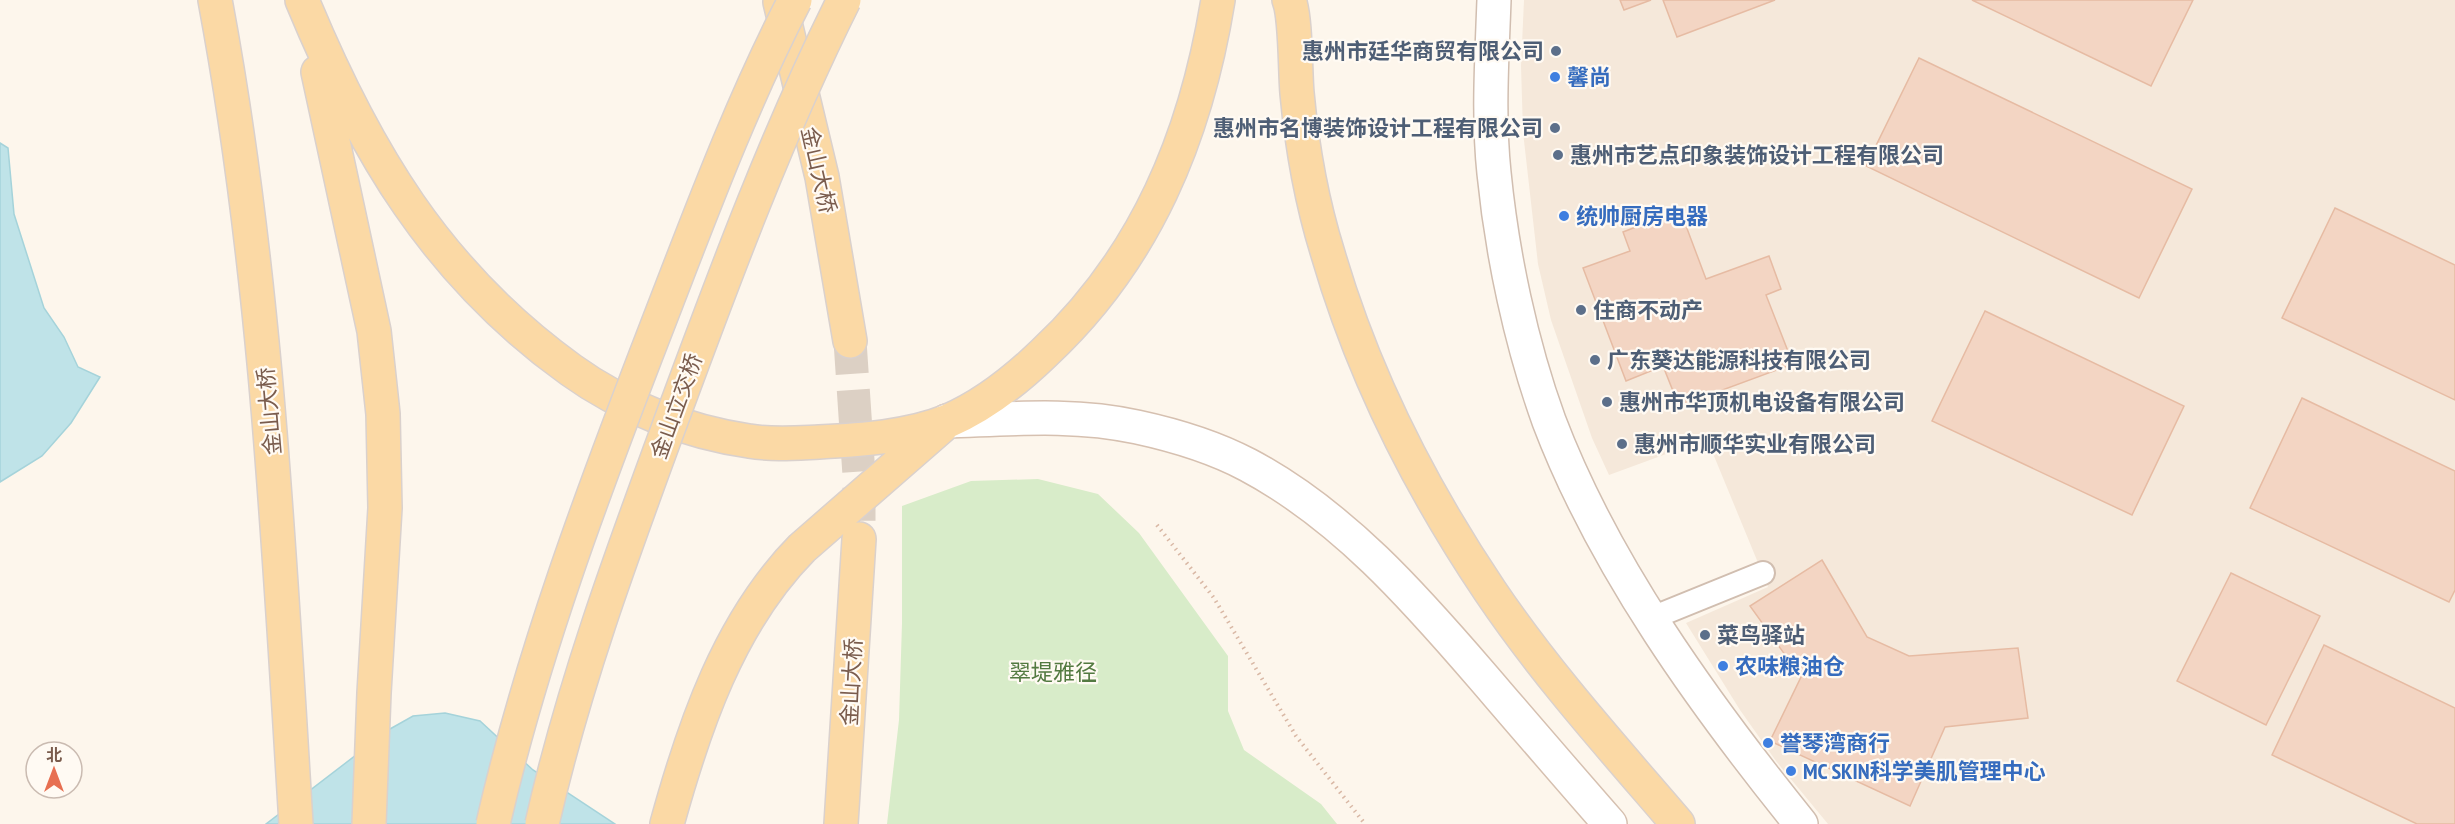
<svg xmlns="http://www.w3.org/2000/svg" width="2455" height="824" font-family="'PT Sans Narrow','Noto Sans SC',sans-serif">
	<rect width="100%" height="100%" fill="#fdf6ec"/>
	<path fill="#f5e8da" d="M1524,0H2455V824H1828L1776,761L1740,710L1686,623L1768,587L1707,439L1609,475L1592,438L1551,320L1538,264L1523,132L1521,66Z"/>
	<path fill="#d8ecc9" d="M1038,479L1098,494L1139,533L1228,656V711L1244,750L1321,804L1337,824H887L899,720L902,623V506L971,481Z"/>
	<path fill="#bfe3e8" stroke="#a5d3da" stroke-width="1.5" d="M0,143L8,148L14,214L44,308L64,337L78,367L100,377L71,423L42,456L0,482Z
		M445,713L480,721L533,770L615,824H266L390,729L413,716Z"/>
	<path fill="#f3d5c3" stroke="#e6bba3" stroke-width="1.5" d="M1620,0H1651L1624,10Z
		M1663,0H1775L1677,37Z
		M1972,0H2193L2151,86Z
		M1919,58L2192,189L2139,298L1866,166Z
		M2335,208L2455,265V400L2282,318Z
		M1680,210L1706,279L1769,256L1781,289L1766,295L1793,364L1679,406L1663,366L1626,381L1583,268L1630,251L1623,232Z
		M1985,311L2184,406L2132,515L1932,421Z
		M2302,398L2455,471V590L2449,602L2250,508Z
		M1822,560L1867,637L1909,656L2018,648L2028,718L1945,727L1910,806L1770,741L1801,677L1750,606Z
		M2231,573L2320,616L2266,725L2177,681Z
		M2324,645L2455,708V824H2417L2272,755Z"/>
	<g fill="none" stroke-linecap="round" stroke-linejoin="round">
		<path stroke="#dcd0c4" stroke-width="33" stroke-dasharray="33 16" stroke-linecap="butt" d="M850,341L859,475V539"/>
		<defs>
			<path id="lane" d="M1652,618L1763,573"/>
			<path id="street" d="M1494,0C1492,57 1488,116 1494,173C1502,254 1521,344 1549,421C1604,566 1704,704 1801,824"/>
			<path id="secondary" d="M947,421C1010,419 1074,413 1137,427C1174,435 1214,447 1248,465C1342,515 1414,597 1482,676C1525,726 1567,775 1610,824"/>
			<path id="primary" d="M215,0C266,272 279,548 296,824
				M302,0C364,150 436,273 571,370C622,407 687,432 749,441C772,445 796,443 819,442C860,440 909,437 948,421C983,406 1016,380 1044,353C1146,258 1196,136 1218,0
				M1289,0C1296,17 1295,71 1297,93C1302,147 1312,203 1328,254C1363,374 1420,487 1490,591C1546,674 1613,748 1678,824
				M780,2L822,177L850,341
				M318,72L374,331L383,414L385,508L374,693L369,824
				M667,824C694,726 729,622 802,548L942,426
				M841,824L859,539"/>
		</defs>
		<use href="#lane" stroke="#d1beb0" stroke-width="26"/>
		<use href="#street" stroke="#d1beb0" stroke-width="36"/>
		<use href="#secondary" stroke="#d6c0b0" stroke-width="36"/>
		<use href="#primary" stroke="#dad1cd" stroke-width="36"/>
		<path stroke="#d9b8a5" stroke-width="4" stroke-dasharray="1.5 4.5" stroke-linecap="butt" d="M1157,525L1214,598L1296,736L1365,824"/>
		<use href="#lane" stroke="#fff" stroke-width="22"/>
		<use href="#street" stroke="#fff" stroke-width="33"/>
		<use href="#secondary" stroke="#fff" stroke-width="33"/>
		<use href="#primary" stroke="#fbd9a5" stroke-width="33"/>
		<defs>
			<path id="primary-bridge" d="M493,824C532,654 593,492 656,329C699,218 740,106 795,0
				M542,824C574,682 625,546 675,410C726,272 778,132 844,0"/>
		</defs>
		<use href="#primary-bridge" stroke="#dad1cd" stroke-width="36" stroke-linecap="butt"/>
		<use href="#primary-bridge" stroke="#fbd9a5" stroke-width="33"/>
	</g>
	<g fill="#5c6f8a" stroke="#fffaf3" stroke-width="2">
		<circle cx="1556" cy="51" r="6"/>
		<circle cx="1555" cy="128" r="6"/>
		<circle cx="1558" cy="155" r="6"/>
		<circle cx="1581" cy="310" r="6"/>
		<circle cx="1595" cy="360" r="6"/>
		<circle cx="1607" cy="402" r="6"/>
		<circle cx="1622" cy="444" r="6"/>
		<circle cx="1705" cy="635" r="6"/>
	</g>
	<g fill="#3f7fe0" stroke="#fffaf3" stroke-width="2">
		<circle cx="1555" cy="77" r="6"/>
		<circle cx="1564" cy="216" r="6"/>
		<circle cx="1723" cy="666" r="6"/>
		<circle cx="1768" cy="743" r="6"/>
		<circle cx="1791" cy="771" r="6"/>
	</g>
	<g text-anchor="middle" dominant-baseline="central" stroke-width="4.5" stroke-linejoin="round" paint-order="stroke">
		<g font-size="22" font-weight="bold" fill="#4e5e75" stroke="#fffaf3" text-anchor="start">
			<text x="1544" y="51" text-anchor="end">惠州市廷华商贸有限公司</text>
			<text x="1543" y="128" text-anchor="end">惠州市名博装饰设计工程有限公司</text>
			<text x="1570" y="155">惠州市艺点印象装饰设计工程有限公司</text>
			<text x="1593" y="310">住商不动产</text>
			<text x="1607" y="360">广东葵达能源科技有限公司</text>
			<text x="1619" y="402">惠州市华顶机电设备有限公司</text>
			<text x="1634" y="444">惠州市顺华实业有限公司</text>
			<text x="1717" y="635">菜鸟驿站</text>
		</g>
		<g font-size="22" font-weight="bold" fill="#366cbe" stroke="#fffaf3" text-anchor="start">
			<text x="1567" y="77">馨尚</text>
			<text x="1576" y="216">统帅厨房电器</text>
			<text x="1735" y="666">农味粮油仓</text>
			<text x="1780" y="743">誉琴湾商行</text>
			<text x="1803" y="771">MC SKIN科学美肌管理中心</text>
		</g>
		<g font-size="22" fill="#7a5c4d" stroke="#fffaf3">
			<text transform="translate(819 170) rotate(77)">金山大桥</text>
			<text transform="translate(676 406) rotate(-70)">金山立交桥</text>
			<text transform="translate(269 411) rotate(-95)">金山大桥</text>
			<text transform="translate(851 682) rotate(-87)">金山大桥</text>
		</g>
		<g font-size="22" fill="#537a41" stroke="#fffaf3">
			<text x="1053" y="672">翠堤雅径</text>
		</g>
	</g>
	<g transform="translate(54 770)"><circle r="28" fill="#fffaf3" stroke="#cabbb1" stroke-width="1.5"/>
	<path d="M0-4.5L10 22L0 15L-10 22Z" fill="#e76f51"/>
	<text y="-9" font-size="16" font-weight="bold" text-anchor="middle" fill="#7a5c4d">北</text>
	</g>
</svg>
